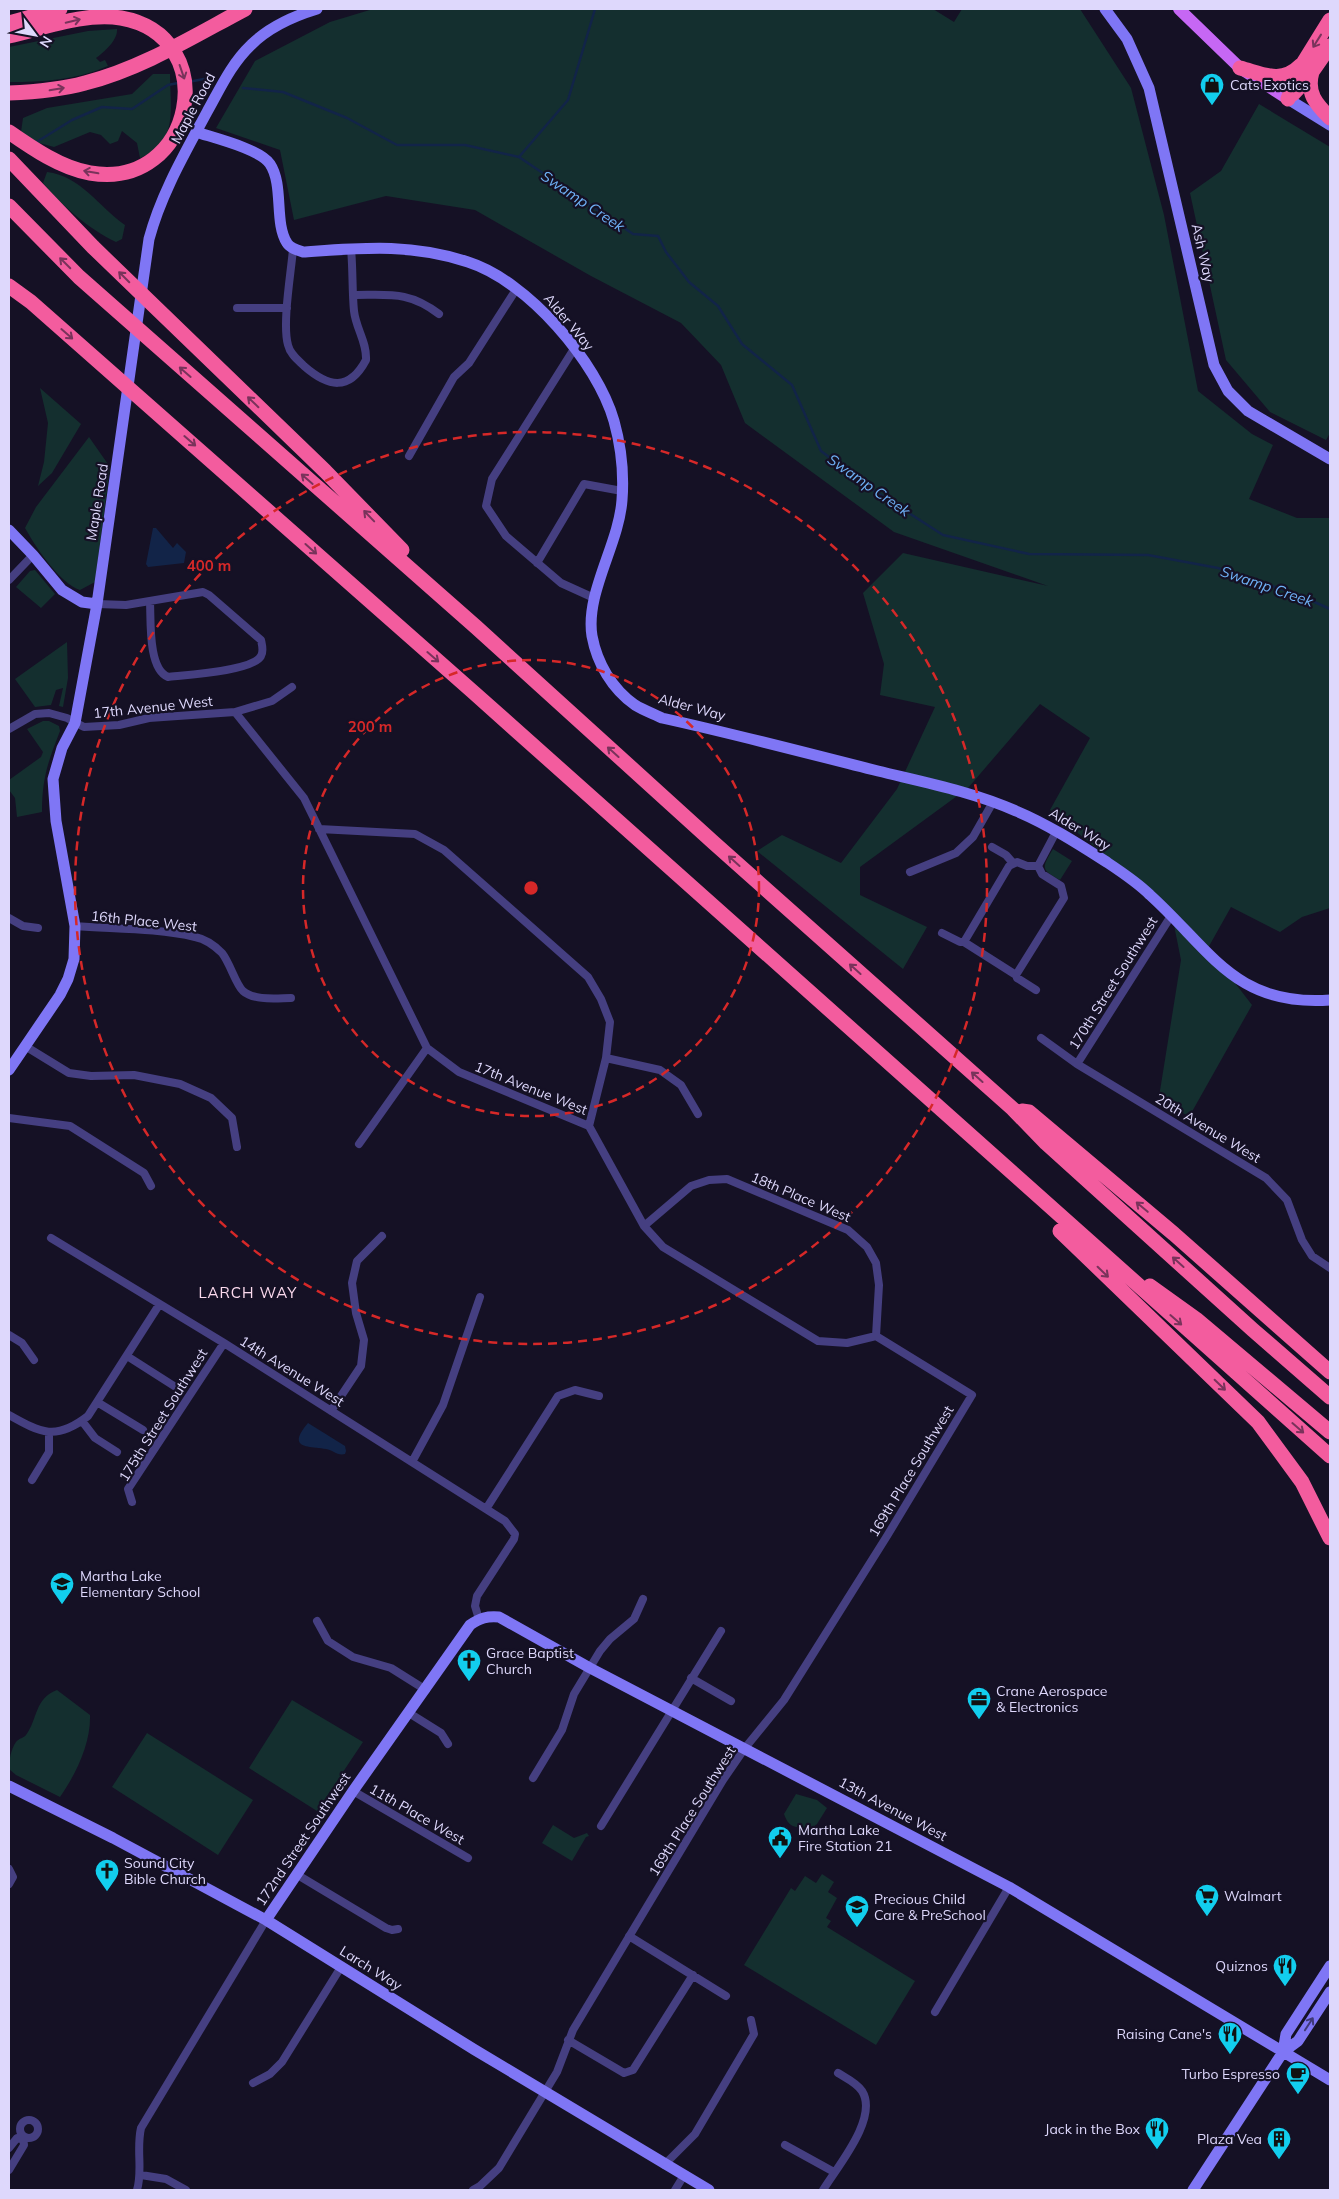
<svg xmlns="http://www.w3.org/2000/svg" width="1339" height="2199" font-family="Mulish,sans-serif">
	<rect width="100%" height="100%" fill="#151125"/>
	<path fill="#142f2f" d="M373,9H933L954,22L962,9H1080L1131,88L1164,215L1198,391L1252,434L1273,445L1249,499L1297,518H1330V908L1302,917L1280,932L1231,907L1208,948L1252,1005L1189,1117L1159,1097L1181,960L1171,910L1050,810L1090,738L1040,704L968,788L860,867V895L927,927L903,969L757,851L782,835L841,863L897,789L935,707L880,695L884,664L863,593L903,553L1048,586L894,532L745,423L721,365L681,323L591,276L475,210L386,196L294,220L280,150L216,128L255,61L330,22Z
		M117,29C118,40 104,52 96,58L100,62L105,60L108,66C76,80 43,82 9,82V47L88,31Z
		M153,74H170C170,108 179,143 140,158L137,143L122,131L118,141L110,144L101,135L90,132L54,147L32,141L21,132L23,118L47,108L132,94Z
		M1259,104L1330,147V433L1326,440L1270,412L1226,360L1190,193L1221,171Z
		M47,172C81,176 99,207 125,225L122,239L116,242C89,229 62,206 43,183Z
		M40,388L81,424L52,473L38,486L44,462L48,423Z
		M89,437L110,467L95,582L80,590C60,584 35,546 25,528L36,507Z
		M35,570L55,594L41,608L16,587L30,571Z
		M67,642L68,678L63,707L59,706L63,688L56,690L51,705L35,707L15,679Z
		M43,721H49L59,726L60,731C48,762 42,778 42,812L17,817L15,798L9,790V780L41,757L43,752L27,729Z
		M1053,849L1072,861L1060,880C1040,869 1042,868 1053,849Z
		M57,1690L90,1715C91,1743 76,1774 60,1797L16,1775L9,1769C9,1760 11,1749 16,1742C19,1738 24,1738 26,1735C38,1719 34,1699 57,1690Z
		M292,1700L363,1742L317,1811L249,1768Z
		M147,1733L253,1800L218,1855L112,1787Z
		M796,1794L817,1800L827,1808L817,1824L808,1831C796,1824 790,1831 784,1814Z
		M553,1825L574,1838L587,1833L589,1836L586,1837L572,1861L542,1843Z
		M822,1874L834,1882L828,1892L837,1898L826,1918L831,1921L827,1927L915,1981L876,2045L744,1965L791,1888L795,1891L805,1876L816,1883Z"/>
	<path fill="#122448" d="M153,528H156L173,548L177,543L186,552L184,563L148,567L146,564Z
		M308,1423L345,1446L346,1451L345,1454C337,1456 333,1450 326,1449C308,1446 286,1449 308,1423Z"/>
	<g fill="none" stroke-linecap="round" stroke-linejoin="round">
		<path stroke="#122448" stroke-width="2.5" d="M188,82L204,79
			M243,88L283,92L347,118L397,145H465L519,157L633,234L658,236L666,252L689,282L718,306L742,344L792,385L821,451L870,488L943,535L1029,554L1148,555L1218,568L1299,595L1330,609
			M35,143L72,120L102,107L132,109L168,85L178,83
			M519,157L568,100L595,9"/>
		<path stroke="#453f81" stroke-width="8" d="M293,249C291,273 282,324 288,345C290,354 298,360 304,366C328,387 349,392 366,360C367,342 356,329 354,311C352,291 353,269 351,249
			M354,295C390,295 409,291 439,314
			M237,308H287
			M574,349L492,479L486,506L506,536L561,583L594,598
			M409,456L454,377L469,363L517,288
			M537,563L584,484L622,491
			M9,580L33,555
			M97,604L126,605L203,592L209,595L261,640C262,645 264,651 261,656C253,671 186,675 168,677C148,669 151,621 150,602
			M235,712L272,701L292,687
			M9,729L35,714L49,713L67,718L84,727L119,725L149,718L235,712L304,798L427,1048L459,1072L589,1126L644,1226L663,1247L818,1341L847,1343L876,1336L972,1395L887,1536L784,1700L745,1748L723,1780L573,2030L557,2072L499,2168L480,2186L473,2190
			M319,829L415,834L444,850L588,977L601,999L610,1022L606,1058L589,1126
			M992,847L1006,855L1013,863
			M910,872L956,853L973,837L993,802
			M9,918L23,926L38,928
			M75,926C114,929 157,928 195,937C205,939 215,946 222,953C230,963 236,985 243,991C254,1001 278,998 291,998
			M942,933L960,942H964L1016,975L1017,978L1036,990
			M964,942L1009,866L1017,862L1027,866H1038
			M1016,975L1064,898L1061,886L1042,874L1038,866L1056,832
			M1041,1038L1077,1064L1266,1178L1287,1200L1302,1240L1312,1256L1330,1268
			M25,1046L69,1073L91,1076L134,1075L180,1084L211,1098L232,1118L237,1147
			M606,1058L660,1070L681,1085L698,1114
			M1077,1064L1171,916
			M9,1118L70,1126L144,1173L151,1186
			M359,1144L427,1048
			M644,1226L691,1186L709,1180L727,1179L848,1230L867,1247L876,1263L879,1285L876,1336
			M51,1238L224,1343L505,1521L515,1534L514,1539L477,1596L475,1606L479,1619
			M9,1335L22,1343L34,1360
			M127,1356L174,1386
			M97,1402L143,1430
			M331,1411L361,1366L364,1340L356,1313L352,1283L357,1261L382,1236
			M9,1415C41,1433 56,1441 88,1416L159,1305
			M82,1421L95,1438L117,1452
			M412,1462L443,1405L480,1297
			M32,1480L49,1452V1432
			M132,1502L128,1489L224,1343
			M486,1509L558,1396L575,1390L599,1396
			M317,1621L328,1641L353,1657L391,1668L426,1690
			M691,1678L731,1701
			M409,1713L441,1733L448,1744
			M533,1778L562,1730L574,1694L600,1651L610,1639L634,1619L643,1599
			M353,1791L468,1858
			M601,1826L721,1631
			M9,1869L13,1877L9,1884
			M296,1874L386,1928L392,1930L398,1929
			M629,1936L726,1996
			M935,2012L1009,1887
			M568,2040L624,2073L633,2070L693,1975
			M253,2083L270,2074L282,2062L341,1967
			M20 2129a9 9 0 1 1 18 0a9 9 0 1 1-18 0Z
			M785,2145L834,2172
			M9,2148L17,2138L22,2139
			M664,2165L695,2134L754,2034L751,2020
			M9,2170L24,2145L23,2137
			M141,2175L166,2179L186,2190
			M137,2190C143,2170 136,2150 141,2128L266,1920
			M675,2190L683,2177
			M823,2190C837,2167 879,2118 862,2091C857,2083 846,2078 838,2073"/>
		<path stroke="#7f76f5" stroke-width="11" d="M1105,9L1127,39L1149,88L1214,365L1228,391L1248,411L1330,459
			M1288,99L1330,125
			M196,132C214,138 260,149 270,164C284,185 274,223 287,243C290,248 297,250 303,252C362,248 410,243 468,262C528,281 597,362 614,421C621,446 624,474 622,500C619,544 585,593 592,636C597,663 612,689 635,705C643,710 654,714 662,718C735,734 806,753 878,771C923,782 974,792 1016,811C1047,824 1077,843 1105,861C1120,871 1137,882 1150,895C1211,950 1235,1007 1330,1000
			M9,530L33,555L62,590L82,602L97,604
			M9,1070L60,995L68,979L74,959L75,926L56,821L53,779L62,748L75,723L97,604L149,239C161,194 185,153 207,112C220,89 231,64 251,45C268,28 294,16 317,9
			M9,1786L113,1838L266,1920L475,2050L709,2190
			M266,1920L353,1791L470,1625C480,1618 487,1616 499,1617L590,1668L1009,1887L1330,2080
			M1283,2052L1286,2034L1330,1966
			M1193,2190L1283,2052L1298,2041L1330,1992"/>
		<path stroke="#c667f4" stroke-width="12" d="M1179,9L1240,68L1288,99"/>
		<path stroke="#f35c9e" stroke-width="15" d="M9,23L60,9
			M9,36C44,28 85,12 121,18C224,36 195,191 90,173C61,168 32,148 9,132
			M1240,68C1263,74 1281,85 1301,65
			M1312,72C1306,93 1316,104 1330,118
			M9,93C34,92 60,90 85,83C141,69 194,36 245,9
			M1293,94L1307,79L1330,46
			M1288,99L1299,70L1330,20
			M9,159L93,247L325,471L402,550
			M9,206L79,277L476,627L714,843L1013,1109L1046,1143L1253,1330L1330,1397
			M9,286L31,302L472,691L1330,1456
			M1022,1111L1029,1112L1174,1234L1330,1372
			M1060,1231L1258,1422L1302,1482L1330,1538
			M1150,1286L1196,1319L1330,1432"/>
	</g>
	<defs><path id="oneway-shaft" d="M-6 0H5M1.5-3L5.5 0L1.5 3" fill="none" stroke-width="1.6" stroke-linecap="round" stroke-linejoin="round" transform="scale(1.25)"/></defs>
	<g stroke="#79335b">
		<use href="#oneway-shaft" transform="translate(73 21) rotate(-13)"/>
		<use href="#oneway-shaft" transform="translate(1317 41) rotate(122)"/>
		<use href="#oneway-shaft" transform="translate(182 72) rotate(71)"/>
		<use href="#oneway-shaft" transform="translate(57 89) rotate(-10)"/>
		<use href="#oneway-shaft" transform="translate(91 172) rotate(-170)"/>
		<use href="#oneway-shaft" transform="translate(65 263) rotate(-135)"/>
		<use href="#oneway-shaft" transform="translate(124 277) rotate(-135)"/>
		<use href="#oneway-shaft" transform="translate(67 334) rotate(41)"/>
		<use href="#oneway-shaft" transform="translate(185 372) rotate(-139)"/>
		<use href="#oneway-shaft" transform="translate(253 402) rotate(-136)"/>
		<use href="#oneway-shaft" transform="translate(190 441) rotate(41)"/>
		<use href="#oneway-shaft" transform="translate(307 479) rotate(-139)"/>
		<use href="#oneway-shaft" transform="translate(369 516) rotate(-134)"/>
		<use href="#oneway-shaft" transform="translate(311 549) rotate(42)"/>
		<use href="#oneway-shaft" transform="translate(433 657) rotate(41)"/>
		<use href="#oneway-shaft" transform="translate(613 752) rotate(-138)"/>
		<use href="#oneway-shaft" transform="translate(734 861) rotate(-138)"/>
		<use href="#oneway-shaft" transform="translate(855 969) rotate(-138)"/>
		<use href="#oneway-shaft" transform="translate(977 1077) rotate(-138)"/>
		<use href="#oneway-shaft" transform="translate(1142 1207) rotate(-140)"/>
		<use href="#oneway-shaft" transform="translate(1178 1262) rotate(-138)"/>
		<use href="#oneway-shaft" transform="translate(1103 1272) rotate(44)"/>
		<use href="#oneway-shaft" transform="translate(1176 1320) rotate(41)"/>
		<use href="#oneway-shaft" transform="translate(1220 1385) rotate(44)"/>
		<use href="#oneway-shaft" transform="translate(1298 1428) rotate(41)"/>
	</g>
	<use stroke="#3f3978" href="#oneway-shaft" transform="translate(1309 2024) rotate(-57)"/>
	<g fill="none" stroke="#d62828" stroke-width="2.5" stroke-dasharray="9 6">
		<circle cx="531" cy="888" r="228"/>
		<circle cx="531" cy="888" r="456"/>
	</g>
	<defs>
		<symbol id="shop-pin" viewBox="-11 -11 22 30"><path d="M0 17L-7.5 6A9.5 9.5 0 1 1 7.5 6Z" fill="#12ceee" stroke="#151125"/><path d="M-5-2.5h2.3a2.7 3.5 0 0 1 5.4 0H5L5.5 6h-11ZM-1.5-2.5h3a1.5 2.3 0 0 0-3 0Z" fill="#111"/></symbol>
		<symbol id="school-pin" viewBox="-11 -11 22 30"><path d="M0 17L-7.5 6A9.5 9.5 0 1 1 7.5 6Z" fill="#12ceee" stroke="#151125"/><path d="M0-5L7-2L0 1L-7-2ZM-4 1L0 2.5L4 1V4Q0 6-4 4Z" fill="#111"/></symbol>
		<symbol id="church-pin" viewBox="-11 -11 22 30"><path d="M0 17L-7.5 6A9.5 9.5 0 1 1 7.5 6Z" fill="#12ceee" stroke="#151125"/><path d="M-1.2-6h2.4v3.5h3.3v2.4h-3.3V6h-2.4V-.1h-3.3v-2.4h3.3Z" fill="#111"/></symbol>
		<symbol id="office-pin" viewBox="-11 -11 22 30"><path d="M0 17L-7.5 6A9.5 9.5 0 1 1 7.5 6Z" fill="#12ceee" stroke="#151125"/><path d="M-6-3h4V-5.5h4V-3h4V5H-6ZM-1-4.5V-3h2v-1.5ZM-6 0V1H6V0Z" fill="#111"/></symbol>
		<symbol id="civic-pin" viewBox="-11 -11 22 30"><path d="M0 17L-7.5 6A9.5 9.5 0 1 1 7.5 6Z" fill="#12ceee" stroke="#151125"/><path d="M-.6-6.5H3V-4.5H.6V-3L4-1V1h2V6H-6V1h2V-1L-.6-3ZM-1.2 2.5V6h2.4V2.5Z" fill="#111"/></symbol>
		<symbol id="supermarket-pin" viewBox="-11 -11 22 30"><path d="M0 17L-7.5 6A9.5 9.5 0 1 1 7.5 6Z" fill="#12ceee" stroke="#151125"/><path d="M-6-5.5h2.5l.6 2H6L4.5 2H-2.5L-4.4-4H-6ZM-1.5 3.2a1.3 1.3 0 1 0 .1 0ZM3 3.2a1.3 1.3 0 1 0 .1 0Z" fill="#111"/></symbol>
		<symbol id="restaurant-pin" viewBox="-11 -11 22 30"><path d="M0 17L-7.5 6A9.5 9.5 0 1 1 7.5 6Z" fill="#12ceee" stroke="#151125"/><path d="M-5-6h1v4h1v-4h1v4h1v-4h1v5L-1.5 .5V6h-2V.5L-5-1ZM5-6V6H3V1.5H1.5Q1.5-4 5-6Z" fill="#111"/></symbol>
		<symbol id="cafe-pin" viewBox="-11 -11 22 30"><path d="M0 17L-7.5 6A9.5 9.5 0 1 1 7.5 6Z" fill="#12ceee" stroke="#151125"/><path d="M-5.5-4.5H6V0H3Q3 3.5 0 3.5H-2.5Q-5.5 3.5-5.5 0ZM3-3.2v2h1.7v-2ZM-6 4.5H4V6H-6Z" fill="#111"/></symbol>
		<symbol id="building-pin" viewBox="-11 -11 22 30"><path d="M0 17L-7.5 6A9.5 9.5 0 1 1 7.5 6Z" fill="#12ceee" stroke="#151125"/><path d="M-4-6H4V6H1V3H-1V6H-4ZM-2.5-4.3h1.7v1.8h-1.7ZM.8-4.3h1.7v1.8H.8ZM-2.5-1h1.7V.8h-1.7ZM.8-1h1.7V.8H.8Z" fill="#111"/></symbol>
	</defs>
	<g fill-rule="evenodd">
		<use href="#shop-pin" x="1198" y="71" width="28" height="38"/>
		<use href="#school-pin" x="48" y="1570" width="28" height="38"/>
		<use href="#church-pin" x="455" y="1647" width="28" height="38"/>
		<use href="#office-pin" x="965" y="1685" width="28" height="38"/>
		<use href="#civic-pin" x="766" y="1824" width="28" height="38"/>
		<use href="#church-pin" x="93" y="1857" width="28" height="38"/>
		<use href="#supermarket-pin" x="1193" y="1882" width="28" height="38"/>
		<use href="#school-pin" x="843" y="1893" width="28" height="38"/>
		<use href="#restaurant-pin" x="1271" y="1952" width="28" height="38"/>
		<use href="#restaurant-pin" x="1216" y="2020" width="28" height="38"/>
		<use href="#cafe-pin" x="1284" y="2060" width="28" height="38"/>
		<use href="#restaurant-pin" x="1143" y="2115" width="28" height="38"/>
		<use href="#building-pin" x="1265" y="2125" width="28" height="38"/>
	</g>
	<g text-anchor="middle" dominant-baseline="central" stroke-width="4.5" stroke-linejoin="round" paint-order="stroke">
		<g font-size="14" fill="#ded8fc" stroke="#151125" text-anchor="start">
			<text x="1230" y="85">Cats Exotics</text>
			<text x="80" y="1576">Martha Lake<tspan x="80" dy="16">Elementary School</tspan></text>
			<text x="486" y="1653">Grace Baptist<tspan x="486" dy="16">Church</tspan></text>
			<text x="996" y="1691">Crane Aerospace<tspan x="996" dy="16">&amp; Electronics</tspan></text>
			<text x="798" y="1830">Martha Lake<tspan x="798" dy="16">Fire Station 21</tspan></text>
			<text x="124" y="1863">Sound City<tspan x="124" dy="16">Bible Church</tspan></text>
			<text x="1224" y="1896">Walmart</text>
			<text x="874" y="1899">Precious Child<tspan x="874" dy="16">Care &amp; PreSchool</tspan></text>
			<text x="1268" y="1966" text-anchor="end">Quiznos</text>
			<text x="1212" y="2034" text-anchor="end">Raising Cane's</text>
			<text x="1280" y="2074" text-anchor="end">Turbo Espresso</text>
			<text x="1140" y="2129" text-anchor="end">Jack in the Box</text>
			<text x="1262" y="2139" text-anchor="end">Plaza Vea</text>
		</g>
		<g font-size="14" fill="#ded8fc" stroke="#151125">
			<text transform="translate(193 108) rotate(-62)">Maple Road</text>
			<text transform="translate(1203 253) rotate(77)">Ash Way</text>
			<text transform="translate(569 322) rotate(50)">Alder Way</text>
			<text transform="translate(97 502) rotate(-81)">Maple Road</text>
			<text transform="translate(153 707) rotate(-6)">17th Avenue West</text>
			<text transform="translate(692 707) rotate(15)">Alder Way</text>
			<text transform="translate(1080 829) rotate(31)">Alder Way</text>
			<text transform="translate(144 921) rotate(6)">16th Place West</text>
			<text transform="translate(1113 983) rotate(-58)">170th Street Southwest</text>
			<text transform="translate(531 1088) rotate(22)">17th Avenue West</text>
			<text transform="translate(1208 1128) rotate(31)">20th Avenue West</text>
			<text transform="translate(801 1197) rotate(23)">18th Place West</text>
			<text transform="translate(292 1371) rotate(32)">14th Avenue West</text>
			<text transform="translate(163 1415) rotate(-58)">175th Street Southwest</text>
			<text transform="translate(911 1471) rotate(-59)">169th Place Southwest</text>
			<text transform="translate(893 1809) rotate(28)">13th Avenue West</text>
			<text transform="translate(692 1811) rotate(-58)">169th Place Southwest</text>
			<text transform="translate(417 1814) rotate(30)">11th Place West</text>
			<text transform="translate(303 1839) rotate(-56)">172nd Street Southwest</text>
			<text transform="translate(371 1968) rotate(32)">Larch Way</text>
		</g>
		<g font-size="15" font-style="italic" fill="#6eb0f5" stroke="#151125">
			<text transform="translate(583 201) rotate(34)">Swamp Creek</text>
			<text transform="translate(869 485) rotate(35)">Swamp Creek</text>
			<text transform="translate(1267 586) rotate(19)">Swamp Creek</text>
		</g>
		<g font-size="15" letter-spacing="1" fill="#fcdaee" stroke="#151125">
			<text x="248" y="1292">LARCH WAY</text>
		</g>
	</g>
	<circle cx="531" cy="888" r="8" fill="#d62828" stroke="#151125" stroke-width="2.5"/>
	<g font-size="15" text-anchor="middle" font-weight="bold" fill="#d62828" stroke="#151125" stroke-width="4.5" stroke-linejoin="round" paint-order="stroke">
		<text x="209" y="571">400 m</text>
		<text x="370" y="732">200 m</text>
	</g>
	<rect width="1339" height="2199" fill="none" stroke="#ded8fc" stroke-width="20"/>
	<g transform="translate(35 35) rotate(122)" stroke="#151125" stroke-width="4" paint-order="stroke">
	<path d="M0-4L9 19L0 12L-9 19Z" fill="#ded8fc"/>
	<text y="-8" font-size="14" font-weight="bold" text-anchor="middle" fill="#ded8fc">N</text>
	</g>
</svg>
